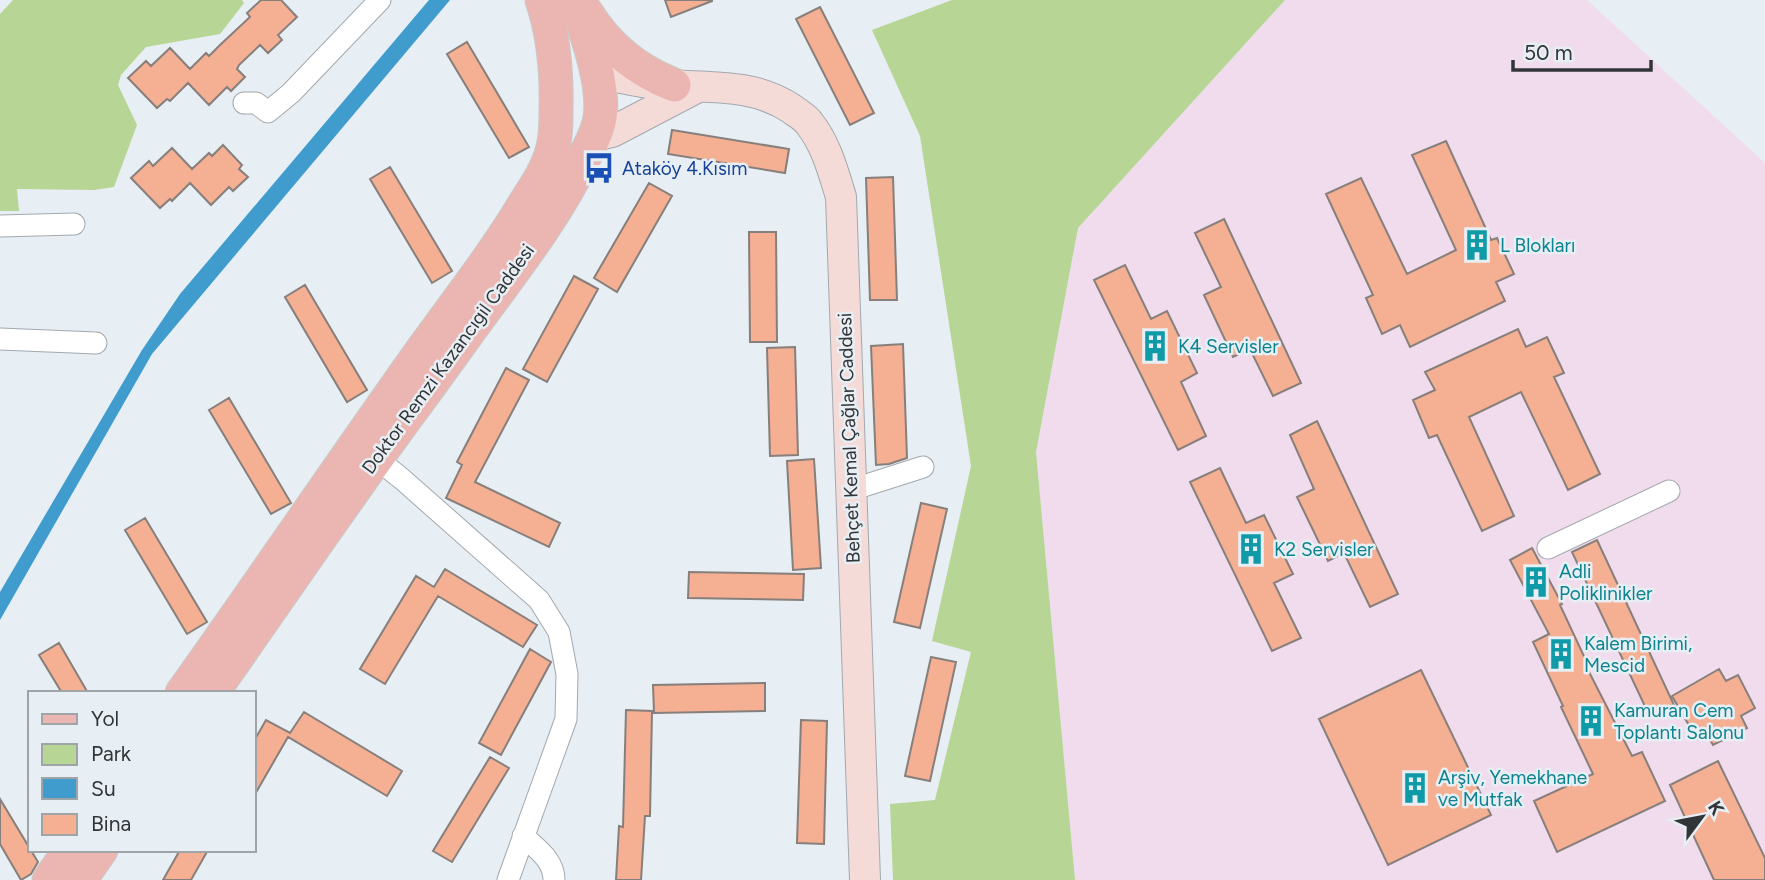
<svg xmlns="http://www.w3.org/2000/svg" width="1765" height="880" font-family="Figtree,sans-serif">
	<rect width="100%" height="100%" fill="#e7eef4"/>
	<path fill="#f0dcec" d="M1285,0H1587L1765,163V880H1075L1036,452L1078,228Z"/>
	<path fill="#b7d594" d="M13,0H242L244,3L220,34L146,47L121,75L118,85L137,125L114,187L94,190L17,189L19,211H0V14Z
		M952,0H1285L1078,228L1036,452L1075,880H893L890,804L935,800L971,652L932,641L971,466L920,136L872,30Z"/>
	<path fill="#419cce" d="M429,0H450L152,354L0,620V592L142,350L180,294Z"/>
	<path fill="#f5af93" stroke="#877f7b" stroke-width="2" d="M261,0H281L297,17L278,35L282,40L268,53L260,45L239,65L237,69L245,77L231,91L227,87L209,105L188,83L170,101L167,99L157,108L128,78L146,61L151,66L170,48L190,69L206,53L209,56L220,45L250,17L247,13Z
		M665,0H712V1L671,17Z
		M820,7L874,113L850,125L796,19Z
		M467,42L529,147L509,158L447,54Z
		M672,130L789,149L785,173L668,154Z
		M1446,141L1491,240L1497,238L1514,274L1496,282L1505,301L1410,347L1400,325L1382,334L1366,298L1373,295L1326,194L1361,178L1407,274L1456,250L1412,155Z
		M223,145L242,165L239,169L248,177L233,191L229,187L211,205L190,183L172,201L170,199L160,208L131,178L149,161L153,166L172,148L192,169L209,153L212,156Z
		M390,167L452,271L432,283L370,179Z
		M893,177L897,300H870L866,178Z
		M649,183L672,196L617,292L594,278Z
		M1224,219L1301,383L1273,396L1250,349L1233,357L1204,295L1221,287L1195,233Z
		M749,232H776L777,342H750Z
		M1125,265L1151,319L1167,311L1197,373L1181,382L1206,436L1178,450L1094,280Z
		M574,276L598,289L547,382L523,369Z
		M305,285L367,390L347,402L285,297Z
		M1518,329L1526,347L1547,337L1564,373L1554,377L1600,474L1568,490L1521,392L1469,417L1514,516L1482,531L1437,435L1429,438L1413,400L1435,390L1425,372Z
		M903,344L907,458L889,464L876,465L871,346Z
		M795,347L798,455L770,456L767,348Z
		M506,368L529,380L475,482L560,523L549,547L446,498L462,465L457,462Z
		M229,398L291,503L271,514L209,410Z
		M1317,421L1398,594L1370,607L1344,553L1328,561L1297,497L1314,489L1290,435Z
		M814,459L821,568L793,570L787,461Z
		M1220,468L1246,523L1264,515L1293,574L1274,583L1301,638L1272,651L1190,482Z
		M921,503L947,509L920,628L894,622Z
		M145,518L207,622L187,634L125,530Z
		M1597,540L1674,705L1650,717L1572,552Z
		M1532,548L1562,604L1560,605L1589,667L1587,668L1632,756L1642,752L1665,801L1557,852L1534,801L1593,774L1561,707L1563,706L1533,642L1549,634L1510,560Z
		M445,569L537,625L523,647L438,596L385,684L360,669L416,576L434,587Z
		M689,572L804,574L803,600L688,598Z
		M59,643L88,693H62L39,655Z
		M530,649L551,662L501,755L479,743Z
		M931,657L956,662L930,781L905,776Z
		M1719,669L1726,681L1738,675L1755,708L1741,716L1747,728L1713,745L1706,733L1697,739L1672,696Z
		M1421,670L1491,815L1388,865L1319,719Z
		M765,683V711L654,713L653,685Z
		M626,710L652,711L650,816H645L641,880H616L619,826L623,827Z
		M304,712L402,771L387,796L288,737L254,796V741L266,720L290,733Z
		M801,720L827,721L824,844L797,843Z
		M490,757L509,768L452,862L433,851Z
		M1718,761L1765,858V880H1714L1670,785Z
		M0,799L38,862L31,874L21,880L0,844Z
		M180,850H208L191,880H163Z"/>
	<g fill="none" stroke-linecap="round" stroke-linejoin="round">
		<defs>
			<path id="minor" d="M244,103H256L268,112L291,93L380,0
				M0,226L74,224
				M0,339L96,343
				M377,459L402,479L539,600L559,632L567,674L566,719L508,880
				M851,490L923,467
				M1548,548L1669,491
				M523,836C537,849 554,860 554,880"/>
			<path id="secondary" d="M597,73C617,77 636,82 656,84C704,89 750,81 792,109C797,113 805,117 809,123C826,144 833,171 841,197L865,880
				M595,136L612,132L698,87"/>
			<path id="primary" d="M586,12C608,47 636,70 674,85
				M182,693C264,578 343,461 425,346C459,299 495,253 525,203C535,187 547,170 552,151C556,138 556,123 556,109C557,71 554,36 542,0
				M212,693C262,622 311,550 361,480C396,431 432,383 467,334C508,277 554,221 584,158C590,145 598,132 600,118C605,83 586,33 575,0
				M49,880L70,850
				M80,880L101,850"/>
		</defs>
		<use href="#minor" stroke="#a2a9ae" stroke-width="23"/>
		<use href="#secondary" stroke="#a2a9ae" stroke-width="32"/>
		<use href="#primary" stroke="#cacacb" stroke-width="35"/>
		<use href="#minor" stroke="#fff" stroke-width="21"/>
		<use href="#secondary" stroke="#f5dbd8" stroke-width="30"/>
		<use href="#primary" stroke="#ebb6b1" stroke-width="33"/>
	</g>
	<defs>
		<symbol id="bus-bare" viewBox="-9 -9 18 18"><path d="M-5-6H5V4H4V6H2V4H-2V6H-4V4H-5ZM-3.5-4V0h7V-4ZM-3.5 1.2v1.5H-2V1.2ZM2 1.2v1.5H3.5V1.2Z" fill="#1a4fb4" stroke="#e7eef4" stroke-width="2.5" paint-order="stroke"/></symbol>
		<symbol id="building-bare" viewBox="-9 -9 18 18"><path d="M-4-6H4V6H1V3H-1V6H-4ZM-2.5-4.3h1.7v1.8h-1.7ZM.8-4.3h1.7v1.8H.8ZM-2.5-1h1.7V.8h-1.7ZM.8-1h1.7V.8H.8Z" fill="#0f9aa8" stroke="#e7eef4" stroke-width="2.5" paint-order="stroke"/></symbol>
	</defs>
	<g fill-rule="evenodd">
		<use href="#bus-bare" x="577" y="146" width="44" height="44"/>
		<use href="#building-bare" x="1455" y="223" width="44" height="44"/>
		<use href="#building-bare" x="1133" y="324" width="44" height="44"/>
		<use href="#building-bare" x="1229" y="527" width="44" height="44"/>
		<use href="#building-bare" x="1514" y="560" width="44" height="44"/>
		<use href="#building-bare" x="1539" y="632" width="44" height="44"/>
		<use href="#building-bare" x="1569" y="699" width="44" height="44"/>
		<use href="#building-bare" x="1393" y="766" width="44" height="44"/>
	</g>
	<g text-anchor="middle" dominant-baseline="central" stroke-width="5" stroke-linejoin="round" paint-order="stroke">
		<g font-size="19" fill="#164399" stroke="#e7eef4" text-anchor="start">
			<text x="622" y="168">Ataköy 4.Kısım</text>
		</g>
		<g font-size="19" fill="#0d838f" stroke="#e7eef4" text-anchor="start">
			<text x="1500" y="245">L Blokları</text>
			<text x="1178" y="346">K4 Servisler</text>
			<text x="1274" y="549">K2 Servisler</text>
			<text x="1559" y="571">Adli<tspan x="1559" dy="22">Poliklinikler</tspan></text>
			<text x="1584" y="643">Kalem Birimi,<tspan x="1584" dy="22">Mescid</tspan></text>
			<text x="1614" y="710">Kamuran Cem<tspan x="1614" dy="22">Toplantı Salonu</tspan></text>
			<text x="1438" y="777">Arşiv, Yemekhane<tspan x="1438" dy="22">ve Mutfak</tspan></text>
		</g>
		<g font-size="19" fill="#323537" stroke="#e7eef4">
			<text transform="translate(448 359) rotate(-54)">Doktor Remzi Kazancıgil Caddesi</text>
			<text transform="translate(849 438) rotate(-92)">Behçet Kemal Çağlar Caddesi</text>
		</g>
	</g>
	<rect x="28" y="691" width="228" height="161" fill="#e7eef4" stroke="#9fa4a8" stroke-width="2"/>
	<rect x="42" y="714" width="35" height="10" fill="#ebb6b1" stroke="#9fa4a8" stroke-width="2"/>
	<text x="91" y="726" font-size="21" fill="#323537">Yol</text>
	<rect x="42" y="744" width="35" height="21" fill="#b7d594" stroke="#9fa4a8" stroke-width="2"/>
	<text x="91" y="761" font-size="21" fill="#323537">Park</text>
	<rect x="42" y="778" width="35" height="21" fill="#419cce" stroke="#9fa4a8" stroke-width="2"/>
	<text x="91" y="796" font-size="21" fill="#323537">Su</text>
	<rect x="42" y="814" width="35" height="21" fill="#f5af93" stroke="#9fa4a8" stroke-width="2"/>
	<text x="91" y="831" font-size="21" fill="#323537">Bina</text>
	<g transform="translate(1702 817) rotate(58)" stroke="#e7eef4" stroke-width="5" paint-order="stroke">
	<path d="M0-5L12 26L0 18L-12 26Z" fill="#323537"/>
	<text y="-10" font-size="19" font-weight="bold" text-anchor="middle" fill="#323537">K</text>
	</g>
	<path d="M1513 60v10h138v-10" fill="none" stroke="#323537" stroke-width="3.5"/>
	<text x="1524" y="60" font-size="21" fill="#323537" stroke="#e7eef4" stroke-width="5" paint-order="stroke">50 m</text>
</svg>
